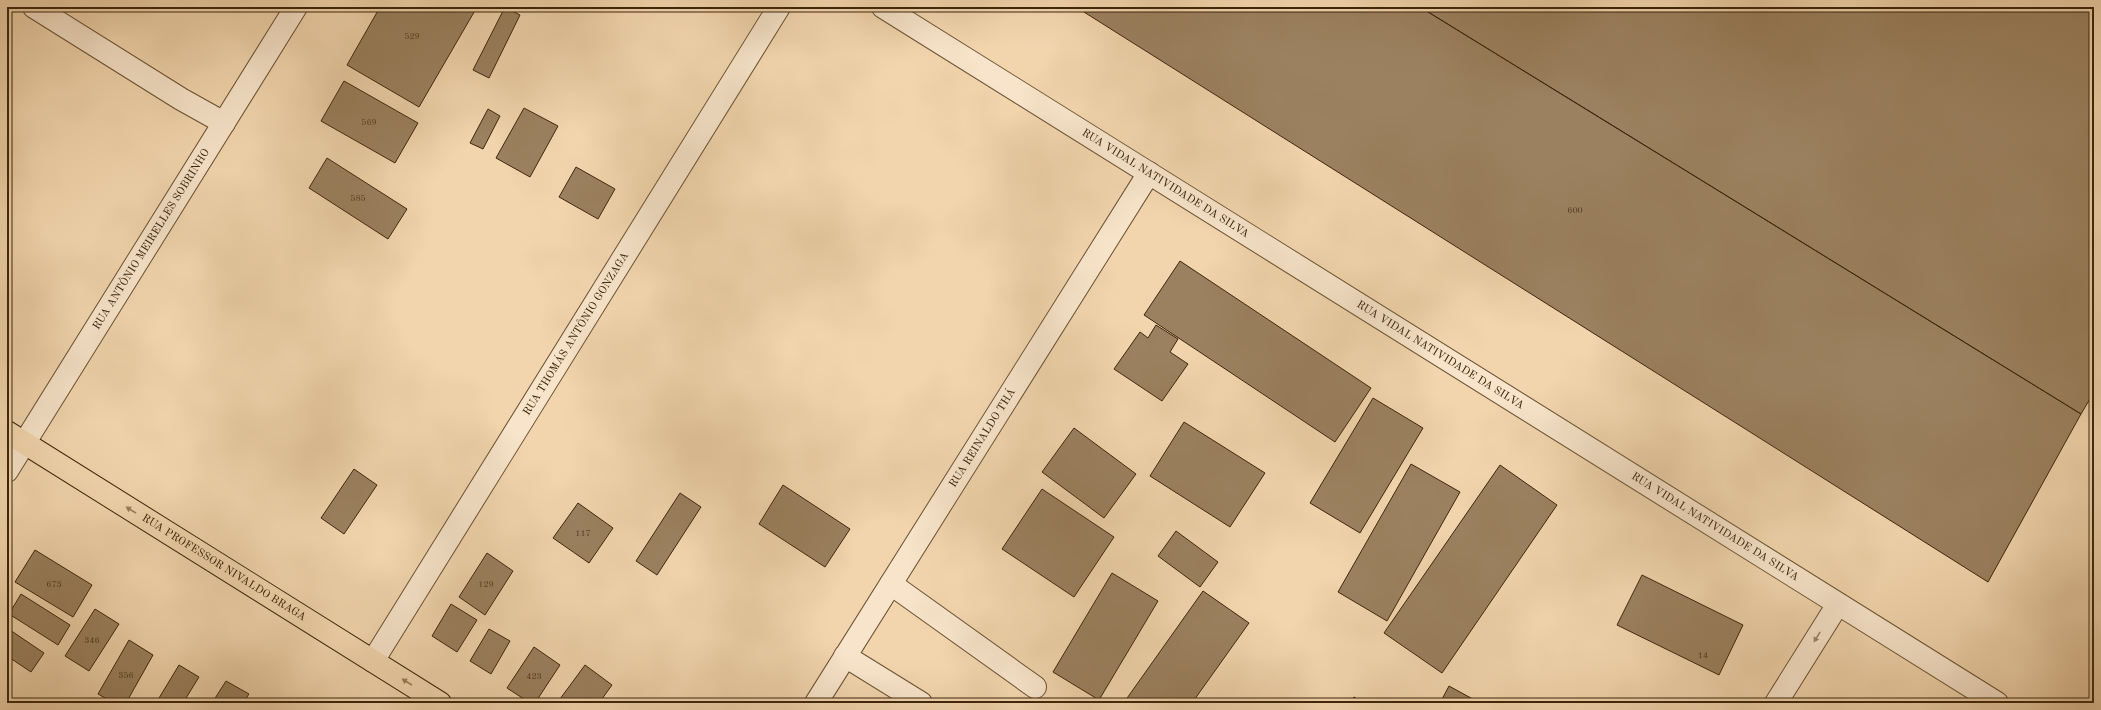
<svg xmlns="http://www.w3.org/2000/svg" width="2101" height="710" font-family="'Old Standard TT',serif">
	<rect width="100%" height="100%" fill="#f2d5ad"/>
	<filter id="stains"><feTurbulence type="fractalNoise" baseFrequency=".005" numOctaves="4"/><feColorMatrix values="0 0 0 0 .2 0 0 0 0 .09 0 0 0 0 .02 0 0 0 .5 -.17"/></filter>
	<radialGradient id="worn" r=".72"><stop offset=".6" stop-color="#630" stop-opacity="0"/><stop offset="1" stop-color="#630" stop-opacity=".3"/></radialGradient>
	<path fill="#9b8160" stroke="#3c260c" d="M380,7H477L419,107L347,65Z
		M505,7L520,15L489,78L473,70Z
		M1076,7H1420L2081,414L1988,582Z
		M1420,7H2094V392L2081,414Z
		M344,81L418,123L395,163L321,121Z
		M524,108L558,126L530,177L496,158Z
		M488,109L500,116L483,149L470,143Z
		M327,158L407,209L388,239L309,188Z
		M576,167L615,189L598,219L559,197Z
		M1180,261L1371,388L1335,442L1144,315Z
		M1156,325L1178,339L1170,352L1188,364L1162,401L1114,369L1140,332L1148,338Z
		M1373,398L1423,428L1360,533L1310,503Z
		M1184,422L1265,473L1230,527L1150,476Z
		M1074,428L1136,474L1104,518L1042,472Z
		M1411,464L1460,492L1387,621L1338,592Z
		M1500,465L1557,505L1442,673L1384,633Z
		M354,469L377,485L344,534L321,518Z
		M783,485L850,529L825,567L759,524Z
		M1042,489L1114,537L1074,597L1002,549Z
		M680,493L701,507L657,575L636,561Z
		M578,503L613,528L589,563L553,538Z
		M1176,531L1218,562L1200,587L1158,556Z
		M35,550L92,585L73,617L15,582Z
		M487,553L513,571L485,615L459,597Z
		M1112,573L1158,601L1099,700L1053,672Z
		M1642,575L1743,625L1719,675L1617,625Z
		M1203,591L1249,623L1192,703H1127L1125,701Z
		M21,594L70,625L58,645L9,614Z
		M451,604L477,620L457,652L432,636Z
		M95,609L119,624L89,671L65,656Z
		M7,628L44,653L31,672L7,656Z
		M489,629L510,641L491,674L470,661Z
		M129,640L153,655L126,703H114L98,694Z
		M534,647L560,665L535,703H530L507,688Z
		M179,665L199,677L183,703H156Z
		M585,665L612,685L599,703H557Z
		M226,681L249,694L243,703H212Z
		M1449,686L1480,703H1440Z
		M1354,697L1363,703H1350Z"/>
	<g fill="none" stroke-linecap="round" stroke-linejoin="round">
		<defs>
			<g id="minor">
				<path d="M34,7L181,99L224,123"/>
				<path id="s1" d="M883,7L1997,703"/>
				<path id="s2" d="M7,471L296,7"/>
				<path d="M891,584L1035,687"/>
				<path d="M845,656L921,703"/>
				<path id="s3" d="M373,661L779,7"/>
				<path id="s4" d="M816,703L1149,173"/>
				<path d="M1776,703L1838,604"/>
			</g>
			<g id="major">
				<path id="s5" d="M7,432L440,703"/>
			</g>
		</defs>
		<use href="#minor" stroke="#6a5234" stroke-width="24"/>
		<use href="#major" stroke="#3c260c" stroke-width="24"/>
		<use href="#minor" stroke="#f7e4ca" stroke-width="22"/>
		<use href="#major" stroke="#f2d5ad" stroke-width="22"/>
	</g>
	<defs><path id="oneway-solid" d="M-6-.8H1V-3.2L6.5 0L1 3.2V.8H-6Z"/></defs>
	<g fill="#977e5c">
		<use href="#oneway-solid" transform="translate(131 510) rotate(-148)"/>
		<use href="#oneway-solid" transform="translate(407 682) rotate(-148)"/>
	</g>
	<use fill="#9a856b" href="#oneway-solid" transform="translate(1817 637) rotate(122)"/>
	<g text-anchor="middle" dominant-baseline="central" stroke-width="3" stroke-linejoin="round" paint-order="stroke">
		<g font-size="9" fill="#543d21">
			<text x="412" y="36">529</text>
			<text x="369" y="122">569</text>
			<text x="358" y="198">585</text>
			<text x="1575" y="210">600</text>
			<text x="583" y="533">117</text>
			<text x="54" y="584">673</text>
			<text x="486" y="584">129</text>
			<text x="92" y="640">346</text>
			<text x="1703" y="655">14</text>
			<text x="126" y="675">356</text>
			<text x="534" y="676">423</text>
		</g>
		<g font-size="11" fill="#3c260c" stroke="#f7e4ca">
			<text stroke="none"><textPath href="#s1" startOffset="333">RUA VIDAL NATIVIDADE DA SILVA</textPath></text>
			<text stroke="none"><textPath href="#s2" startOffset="273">RUA ANTÔNIO MEIRELLES SOBRINHO</textPath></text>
			<text stroke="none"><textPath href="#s3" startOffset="385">RUA THOMÁS ANTÔNIO GONZAGA</textPath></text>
			<text stroke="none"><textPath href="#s1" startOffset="657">RUA VIDAL NATIVIDADE DA SILVA</textPath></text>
			<text stroke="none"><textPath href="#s4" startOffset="313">RUA REINALDO THÁ</textPath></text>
			<text stroke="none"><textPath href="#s1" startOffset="981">RUA VIDAL NATIVIDADE DA SILVA</textPath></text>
			<text stroke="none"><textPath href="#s5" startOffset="256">RUA PROFESSOR NIVALDO BRAGA</textPath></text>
		</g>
	</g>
	<rect width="2101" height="710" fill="none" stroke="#f2d5ad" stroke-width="24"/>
	<rect x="8" y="8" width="2085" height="694" fill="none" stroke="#3c260c" stroke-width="2"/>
	<rect x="12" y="12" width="2077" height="686" fill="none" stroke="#3c260c"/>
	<rect width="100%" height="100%" filter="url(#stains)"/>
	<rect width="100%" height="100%" fill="url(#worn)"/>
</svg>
